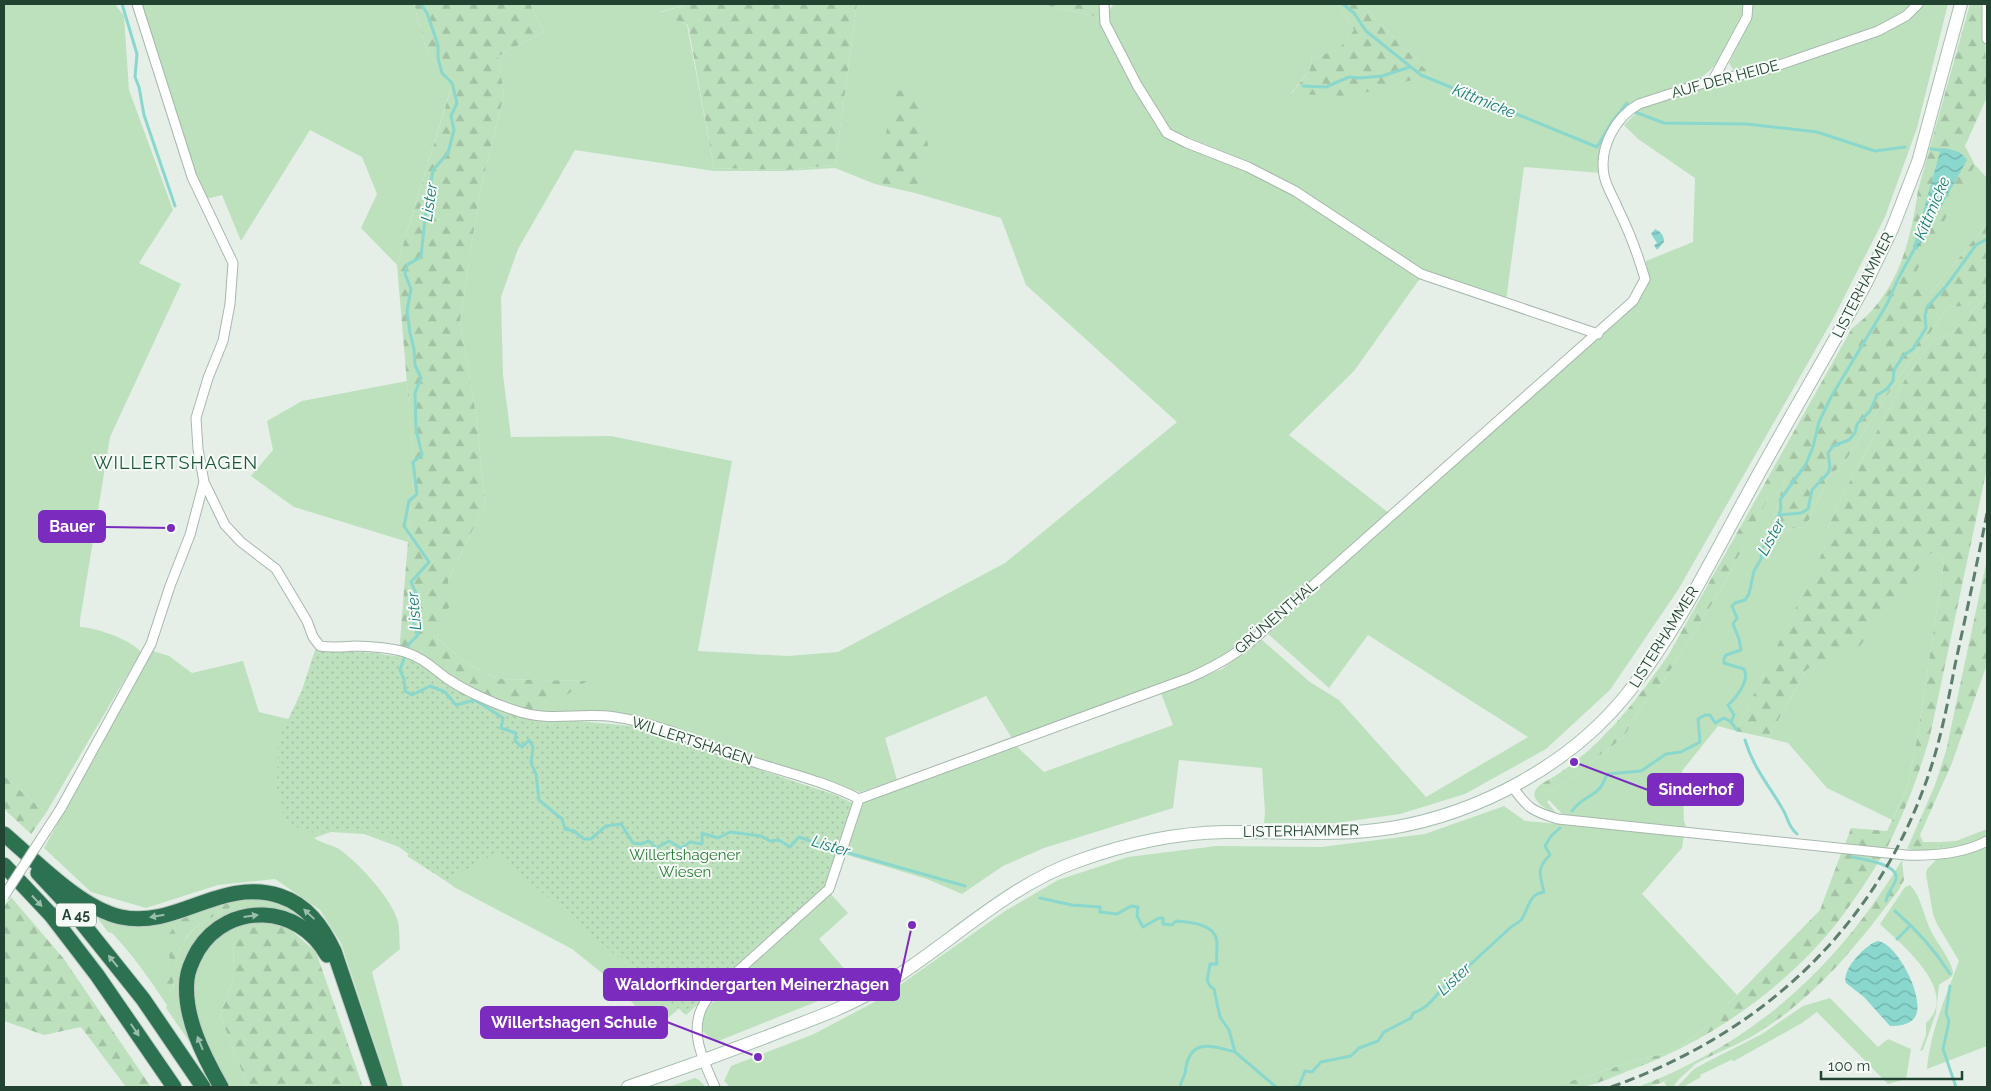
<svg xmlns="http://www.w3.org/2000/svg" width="1991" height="1091" font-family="Raleway,sans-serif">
	<defs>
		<pattern id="forest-firs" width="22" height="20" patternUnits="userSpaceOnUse" patternTransform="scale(1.25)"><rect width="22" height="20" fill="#bde1bd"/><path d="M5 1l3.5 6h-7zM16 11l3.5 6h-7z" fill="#a2c2a3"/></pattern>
		<pattern id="park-dots" width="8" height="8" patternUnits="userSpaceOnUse" patternTransform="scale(1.25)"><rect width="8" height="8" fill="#bde1bd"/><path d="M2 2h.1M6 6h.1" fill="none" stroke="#a2c2a3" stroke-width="1.8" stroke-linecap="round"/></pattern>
		<pattern id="water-waves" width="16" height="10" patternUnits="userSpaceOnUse" patternTransform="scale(1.25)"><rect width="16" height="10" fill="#8ad7ce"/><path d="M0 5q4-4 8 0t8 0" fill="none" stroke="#70b0a8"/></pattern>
	</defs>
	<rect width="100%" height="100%" fill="#e5efe8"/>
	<path fill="#bde1bd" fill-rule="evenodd" d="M4,4H115L124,16L129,90L173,210L139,263L181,284L110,437L80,620V627C97,628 130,639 141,652L46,813L4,776Z
		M139,4H414L427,53L453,81L397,265L361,228L377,194L362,157L310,130L241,241L222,195L206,199L194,177Z
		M530,4H688L660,12L687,25L714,168L786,170L835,165L857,4H1041L1102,18L1168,137L1247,170L1292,194L1421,277L1354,371L1289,435L1389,513L1221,659L1187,674L1013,740L986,696L885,738L897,780L860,792L744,757L644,720L538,712L586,681L497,679L462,660L437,638L448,607V580L485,505L477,421L460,321L479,196L504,94L498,56L544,32ZM575,150L714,171H786L835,168L875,184L915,193L1001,218L1026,285L1177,422L1005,563L838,652L788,656L698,651L732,461L611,436L511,437L503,375L501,297L518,249Z
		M1114,4H1338L1354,30L1339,50L1312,58L1310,70L1291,93L1321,94L1431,75L1361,4H1744C1740,29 1727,56 1707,73C1676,99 1628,87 1608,129C1598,151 1598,149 1602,173L1524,167L1506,301L1423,273L1297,188L1250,163L1171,130L1158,115L1139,84L1110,25L1108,12Z
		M1752,4H1910C1889,28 1853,35 1823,45C1794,55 1765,65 1734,71L1729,63L1750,20Z
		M1920,4H1948L1917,128L1885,217L1833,319L1678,590L1610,690L1546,749L1465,794L1400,814L1336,823H1264L1265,812L1262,768L1179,760L1173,808L1044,848L1003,866L962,894L927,879L844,854L861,802L1014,744L1044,772L1173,725L1161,693L1222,669L1261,639L1310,682L1339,700L1426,797L1528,737L1368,635L1329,688L1268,634L1278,623L1637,302L1648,282L1646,261L1693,242L1695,178L1638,139L1624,125L1641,108L1714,85L1760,76L1875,35Z
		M1975,165L1987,178V223L1932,292L1910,281Z
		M1987,287V295L1950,335L1934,339L1908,374L1842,496L1828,527L1832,534L1736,731L1718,726L1682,771L1684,821L1686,826L1682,829L1564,816L1549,800L1547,802L1556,813C1542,808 1523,795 1543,783L1546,791L1554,789L1577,774L1592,761L1624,737L1641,706L1661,685L1723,586L1778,478L1785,479L1768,536L1759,550L1763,551C1775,540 1784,526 1802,528L1807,524L1828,478L1846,460L1888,394L1948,307L1967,306Z
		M407,381L414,466L408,542L294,507L251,476L273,450L267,421L302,401Z
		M1931,553L1940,555L1944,563L1917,739L1907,789L1892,820L1827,788L1788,743L1768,738L1807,669L1859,646Z
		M153,651L169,656L192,673L243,661L259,712L292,720L304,694L318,651L399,656L397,679L484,705L510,744L577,818L513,715L643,727L853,803L824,886L656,1028L612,981L572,949L454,887L399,847L364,834L331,832L314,838C321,843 332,845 339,849C358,862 393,900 398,922C400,930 399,940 400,949L372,972L403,1087H389L341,943L320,910L275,879L218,885L146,908L91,892L44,848Z
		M1504,806L1525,821L1684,834L1682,848L1642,894L1737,995L1702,1031L1684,1044L1665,1054L1644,1058L1558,1085L1556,1087H730L724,1081L731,1066L814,1034L880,999L1005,911L1058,880L1128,857L1216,846L1321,847L1425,834Z
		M1987,829V836L1959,847L1944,849L1940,842L1956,841Z
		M1987,844V1046L1927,1069C1930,1032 1946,996 1959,961L1937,924L1933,914L1926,874L1927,869L1936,860L1960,854Z
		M1910,885C1921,896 1924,917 1931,931C1936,941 1953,963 1953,973C1953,978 1943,981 1939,985L1936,1013L1923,1050L1920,1051L1926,1035V1023C1961,992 1901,944 1880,924L1905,887Z
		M830,893L848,913L819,939L858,985L716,1042L702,1031V1019L710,1005Z
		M230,898L280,899L318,928L253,910L187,963L200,1057L166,1008L167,1005C150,980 133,955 112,933L108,932L93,912L108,920L195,910L169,954L170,963L161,973L166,990L173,991C174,985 173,978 174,972C179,932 201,922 234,906Z
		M265,921L284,924L233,940L234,977L220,1015L248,1087H228C207,1045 173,988 211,945C218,936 224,930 234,926C243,923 255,922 265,921Z
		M1830,998L1878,1047L1888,1039L1911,1049L1906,1079L1888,1084L1817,1012L1802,1023L1734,1061L1731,1060L1700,1075L1701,1077L1683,1087H1677L1694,1069L1705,1063L1762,1034L1803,1006Z
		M1697,1063L1680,1078L1673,1087H1667L1664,1082Z
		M695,1078L699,1080L706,1087H668Z"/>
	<path fill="url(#forest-firs)" d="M414,4H530L544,32L498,56L504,94L479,196L460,321L477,421L485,505L448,580L449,607L437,638L462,660L497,679L587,681C566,694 540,718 514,716L528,731L510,744L484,705L397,679L414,466L397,265L453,82L427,53Z
		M688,4H857L835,165L786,170L714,168L688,25L659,13Z
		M1041,4H1101L1102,18Z
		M1338,4H1361L1431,75L1352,96L1291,94L1310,70L1312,58L1338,50L1354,30Z
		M1970,4H1984L1987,97L1965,146L1975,165L1911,281L1932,292L1987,223V287L1967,306L1948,307L1888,394L1846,460L1828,478L1807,524L1802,528C1784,526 1775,540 1763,551H1758L1768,536L1785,479H1778L1723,586L1661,685L1641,706L1624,737L1592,761L1577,774L1554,789L1546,791L1543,783C1596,754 1635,703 1669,654L1852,328C1897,296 1911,241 1918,190Z
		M917,89L928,145L916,192L877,182L894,91Z
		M1987,295V468L1930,736C1919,775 1905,811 1887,848L1845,845L1851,828L1887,831L1907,789L1917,739L1944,563L1940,555L1931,553L1859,647L1807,669L1768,738L1736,731L1831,535L1828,527L1842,496L1908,374L1934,339L1950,335Z
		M1987,559V664L1952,763L1920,835L1923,842H1940L1944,849L1924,851L1907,849L1935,785L1946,751Z
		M4,776L46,813L31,834L4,809Z
		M1842,851L1882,856C1869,878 1855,899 1840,919C1788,986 1712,1040 1633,1069C1617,1075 1599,1084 1583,1087C1574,1089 1564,1087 1556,1087L1558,1085L1644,1058L1665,1054L1684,1044L1702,1031L1820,910Z
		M1902,860L1904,880L1898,891C1855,948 1812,1002 1749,1038C1732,1047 1714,1054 1697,1063C1676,1074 1663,1087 1638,1087C1756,1042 1837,967 1902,860Z
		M11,897L64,959L151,1087H126L81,1027L44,1035L4,1021V907Z
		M230,898L234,906C187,929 176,936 173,991L166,990L160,982L161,973L170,963L167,937C184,911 202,908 230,898Z
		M284,924L316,952L363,1087H248L220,1015L234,977L233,940L248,928Z"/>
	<path fill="url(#park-dots)" d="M315,650L378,653L406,660L418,664L465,697L503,714L523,721L542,724L624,726L833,794L848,801L851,805L832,880L820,894L686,1015L496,853L446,881L407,856L412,850L399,845L385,835L376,832L348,830L315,833L295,827L285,819L277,790L278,748L279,739L302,690Z"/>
	<path fill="url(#water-waves)" d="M1941,148C1951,149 1962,151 1967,160L1917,250L1913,248Z
		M1655,229C1661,232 1664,235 1664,242L1657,250L1654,245L1657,243L1651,234Z
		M1878,941C1898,944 1926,1000 1915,1017C1910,1025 1899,1026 1890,1026L1864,997L1846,983C1841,970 1866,944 1878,941Z"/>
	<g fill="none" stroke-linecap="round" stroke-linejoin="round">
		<path stroke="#8ad7ce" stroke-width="3" d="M122,4L137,54L135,77L139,87L144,115L175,206
			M421,4L427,13L438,45V58L442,73L452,83L457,103L451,116L454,130L448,153L433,170L425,218L421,257L407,265L405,274L411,289L407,311L410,333L414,349L415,365L421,378L415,393L416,429L422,455L413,462L417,494L409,501L404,526L429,562L411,582L416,593C408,610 412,618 418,635L409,644L400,670L404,679L405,691L412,695L430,686L445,692L456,705L475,700L503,718L501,728L516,733L515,741L522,747L529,740L533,747L531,763L536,774L539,800L562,819L565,829L574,831L584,839H591L606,826L621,824L633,843L641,844L649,841L656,848L669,841L681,848L690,842L702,844V833L718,838L730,832L761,836L770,841L779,840L790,847L799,837L824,846L965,886
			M1343,4L1354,13L1366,31L1421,75L1597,147L1612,122L1627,103
			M1303,86L1326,87L1349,77L1360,78L1382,76L1410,67
			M1635,112L1664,123L1746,124L1817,132L1875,151L1905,147
			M1931,149L1940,150L1942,153
			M1779,515L1781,508L1780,500L1806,464L1813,447L1819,422L1831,397L1887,304L1898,279L1916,246
			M1731,722L1737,730
			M1745,740C1753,767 1768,784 1782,808C1789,819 1787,825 1797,834
			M1572,811C1581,798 1591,798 1600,788C1604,784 1604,778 1608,774L1641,771L1666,754L1681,752L1700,742L1698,719L1705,715H1710L1715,723L1724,718L1731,722L1734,715L1728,705C1737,697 1750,680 1744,669L1724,663V659L1726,655L1741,650L1739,639L1733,624L1737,618L1732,606L1735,603L1745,600L1749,594L1754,571L1761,559L1762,548L1772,538L1779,515L1801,513L1808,509L1812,490L1828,473L1830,467L1828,453L1833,446L1849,440L1855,433L1857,424L1870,411L1877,395L1887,389L1893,381L1894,370L1904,355L1913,349L1926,328L1925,316L1927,307L1947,285L1976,245L1987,239
			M1852,857C1862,859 1899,864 1896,879C1894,887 1887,893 1886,901
			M1040,898L1072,905L1100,907V912L1117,914L1131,906L1138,907L1137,916L1143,927L1159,918H1163V924L1172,925L1176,921C1191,922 1217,924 1217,944C1217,952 1216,957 1217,964H1210C1209,975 1203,982 1214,989L1220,1017L1229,1030L1235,1052L1276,1087
			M1895,911C1917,930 1935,950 1950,974
			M1897,939L1909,927V924
			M1950,986L1946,1013L1949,1021L1943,1049L1956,1087
			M1180,1087C1181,1082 1184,1077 1185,1073C1189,1038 1209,1045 1235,1052
			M1295,1087L1299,1086L1305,1071L1312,1072L1321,1062L1351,1056L1359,1048L1378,1041L1384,1032L1411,1018L1413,1013C1434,1007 1442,982 1461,973L1511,927C1514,925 1518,923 1521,920C1529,909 1528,894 1544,892C1540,875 1536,868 1550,855L1545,846L1551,836L1560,828"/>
		<defs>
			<path id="street" d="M1104,4L1105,23L1137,85L1167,133L1187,143L1248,167L1295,191L1421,274L1598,334
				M1987,4V39
				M1713,80L1747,17L1748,4
				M204,482L225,525L241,542L276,569L307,621L313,637L320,646C332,648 342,647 354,646C369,646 396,648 410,654C425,659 436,671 448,679C465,691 497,705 517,711C548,722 582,712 615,717C658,723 700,743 741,758C780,771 822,780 859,799
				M1512,786C1528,809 1532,811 1558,819L1906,855C1934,856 1963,854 1987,841
				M859,799L1189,678C1223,663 1250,646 1275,619L1633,301L1645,279C1638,255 1630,233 1619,211C1615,200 1606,187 1604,175C1599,148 1615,117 1639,104L1713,80L1762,71L1878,31L1906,16L1918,4
				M61,808L151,644L170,586L190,535L204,482L198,449L196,418L208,378L223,341L230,304L233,263L192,177L137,4
				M715,1087C702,1058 686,1026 708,998L829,889L859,799"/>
			<path id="secondary" d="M628,1087C681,1069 733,1050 784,1030C819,1017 854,1004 885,984C950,944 1005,887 1078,861C1125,844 1175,833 1225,832C1281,831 1336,837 1391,828C1480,813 1571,764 1627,694C1675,634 1709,564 1746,497C1785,425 1827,355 1866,283L1892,229L1918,162L1961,4"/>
			<path id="highway" d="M4,834C36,861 80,908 121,917C177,929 220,877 280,896C307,905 322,926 334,951L380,1087
				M4,865L51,915L97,975L174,1087
				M38,873L67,904L143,999L203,1087
				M221,1087C203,1055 183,1016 187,979C188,969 193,959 198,950C229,901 299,904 327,955"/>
		</defs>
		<use href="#street" stroke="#a7b8ad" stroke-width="11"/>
		<use href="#secondary" stroke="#a6bfaf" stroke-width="14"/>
		<use href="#highway" stroke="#c1cac5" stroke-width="17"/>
		<use href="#street" stroke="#fff" stroke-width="9"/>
		<use href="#secondary" stroke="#fff" stroke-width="12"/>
		<use href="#highway" stroke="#2c7250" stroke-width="15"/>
		<path stroke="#5d7e6c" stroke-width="3" stroke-dasharray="10 5" stroke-linecap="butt" d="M1611,1087C1756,1036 1869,935 1923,790C1939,749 1947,707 1955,665C1966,615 1977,564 1987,513"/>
		<defs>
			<path id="street-bridge" d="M4,896L61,808"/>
		</defs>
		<use href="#street-bridge" stroke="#a7b8ad" stroke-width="11" stroke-linecap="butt"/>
		<use href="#street-bridge" stroke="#fff" stroke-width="9"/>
	</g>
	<defs><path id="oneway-solid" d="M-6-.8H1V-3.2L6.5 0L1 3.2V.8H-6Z" transform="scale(1.25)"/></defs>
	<g fill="#9bbdac">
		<use href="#oneway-solid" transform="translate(37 901) rotate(47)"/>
		<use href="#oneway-solid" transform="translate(309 914) rotate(-137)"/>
		<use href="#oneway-solid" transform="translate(157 916) rotate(170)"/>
		<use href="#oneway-solid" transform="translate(251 916) rotate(-8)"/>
		<use href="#oneway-solid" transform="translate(113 961) rotate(-129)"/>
		<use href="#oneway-solid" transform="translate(135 1030) rotate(56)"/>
		<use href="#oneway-solid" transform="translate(200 1043) rotate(-112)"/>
	</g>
	<g text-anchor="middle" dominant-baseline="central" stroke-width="4" stroke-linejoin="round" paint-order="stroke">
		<rect fill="#f6fbf7" stroke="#627a6c" stroke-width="1" x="56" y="903.5" width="40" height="23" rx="4"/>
		<g font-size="14" font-weight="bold" fill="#224331">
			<text x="76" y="915">A 45</text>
		</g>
		<g font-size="15" fill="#224331" stroke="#f6fbf7">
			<text transform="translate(1725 79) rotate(-15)">AUF DER HEIDE</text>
			<text transform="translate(1863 285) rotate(-63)">LISTERHAMMER</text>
			<text transform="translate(1276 617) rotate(-41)">GRÜNENTHAL</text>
			<text transform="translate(1664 637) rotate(-58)">LISTERHAMMER</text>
			<text transform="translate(692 741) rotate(18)">WILLERTSHAGEN</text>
			<text transform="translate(1301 831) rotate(-1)">LISTERHAMMER</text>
		</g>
		<g font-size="15" fill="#297d33" stroke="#f6fbf7">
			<text x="685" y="855">Willertshagener<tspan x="685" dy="17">Wiesen</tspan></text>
		</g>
		<g font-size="16" font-style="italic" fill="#177e74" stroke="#f6fbf7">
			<text transform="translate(1484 101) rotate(22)">Kittmicke</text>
			<text transform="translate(429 202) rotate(-82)">Lister</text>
			<text transform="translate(1932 208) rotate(-67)">Kittmicke</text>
			<text transform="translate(1771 537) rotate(-61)">Lister</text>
			<text transform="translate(414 611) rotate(-95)">Lister</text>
			<text transform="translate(831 846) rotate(17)">Lister</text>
			<text transform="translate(1454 979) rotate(-43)">Lister</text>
		</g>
		<g font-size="18" letter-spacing="1" fill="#1c5739" stroke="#f6fbf7">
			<text x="176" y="462">WILLERTSHAGEN</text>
		</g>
	</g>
	<path fill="none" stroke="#7b2cbf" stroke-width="2" d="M171 528L105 527M1574 762L1648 790M912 925L899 984M758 1057L667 1022"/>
	<g fill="#7b2cbf" stroke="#f6fbf7" stroke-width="2">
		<circle cx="171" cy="528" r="5"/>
		<circle cx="1574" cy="762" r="5"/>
		<circle cx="912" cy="925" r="5"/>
		<circle cx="758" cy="1057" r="5"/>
	</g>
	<g fill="#7b2cbf" stroke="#7b2cbf" stroke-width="2">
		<rect x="39" y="511" width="66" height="31" rx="5"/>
		<rect x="1648" y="774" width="95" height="31" rx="5"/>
		<rect x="604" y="969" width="295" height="31" rx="5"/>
		<rect x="481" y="1007" width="186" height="31" rx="5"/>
	</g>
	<g font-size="16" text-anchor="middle" font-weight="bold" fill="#fff">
		<text x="72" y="532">Bauer</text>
		<text x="1696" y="795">Sinderhof</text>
		<text x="752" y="990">Waldorfkindergarten Meinerzhagen</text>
		<text x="574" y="1028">Willertshagen Schule</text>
	</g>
	<rect width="1991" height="1091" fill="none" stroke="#224331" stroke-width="10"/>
	<path d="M1821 1071v8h141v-8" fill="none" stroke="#224331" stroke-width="2.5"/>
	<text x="1828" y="1071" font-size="15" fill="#224331" stroke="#f6fbf7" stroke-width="4" paint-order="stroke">100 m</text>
</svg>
